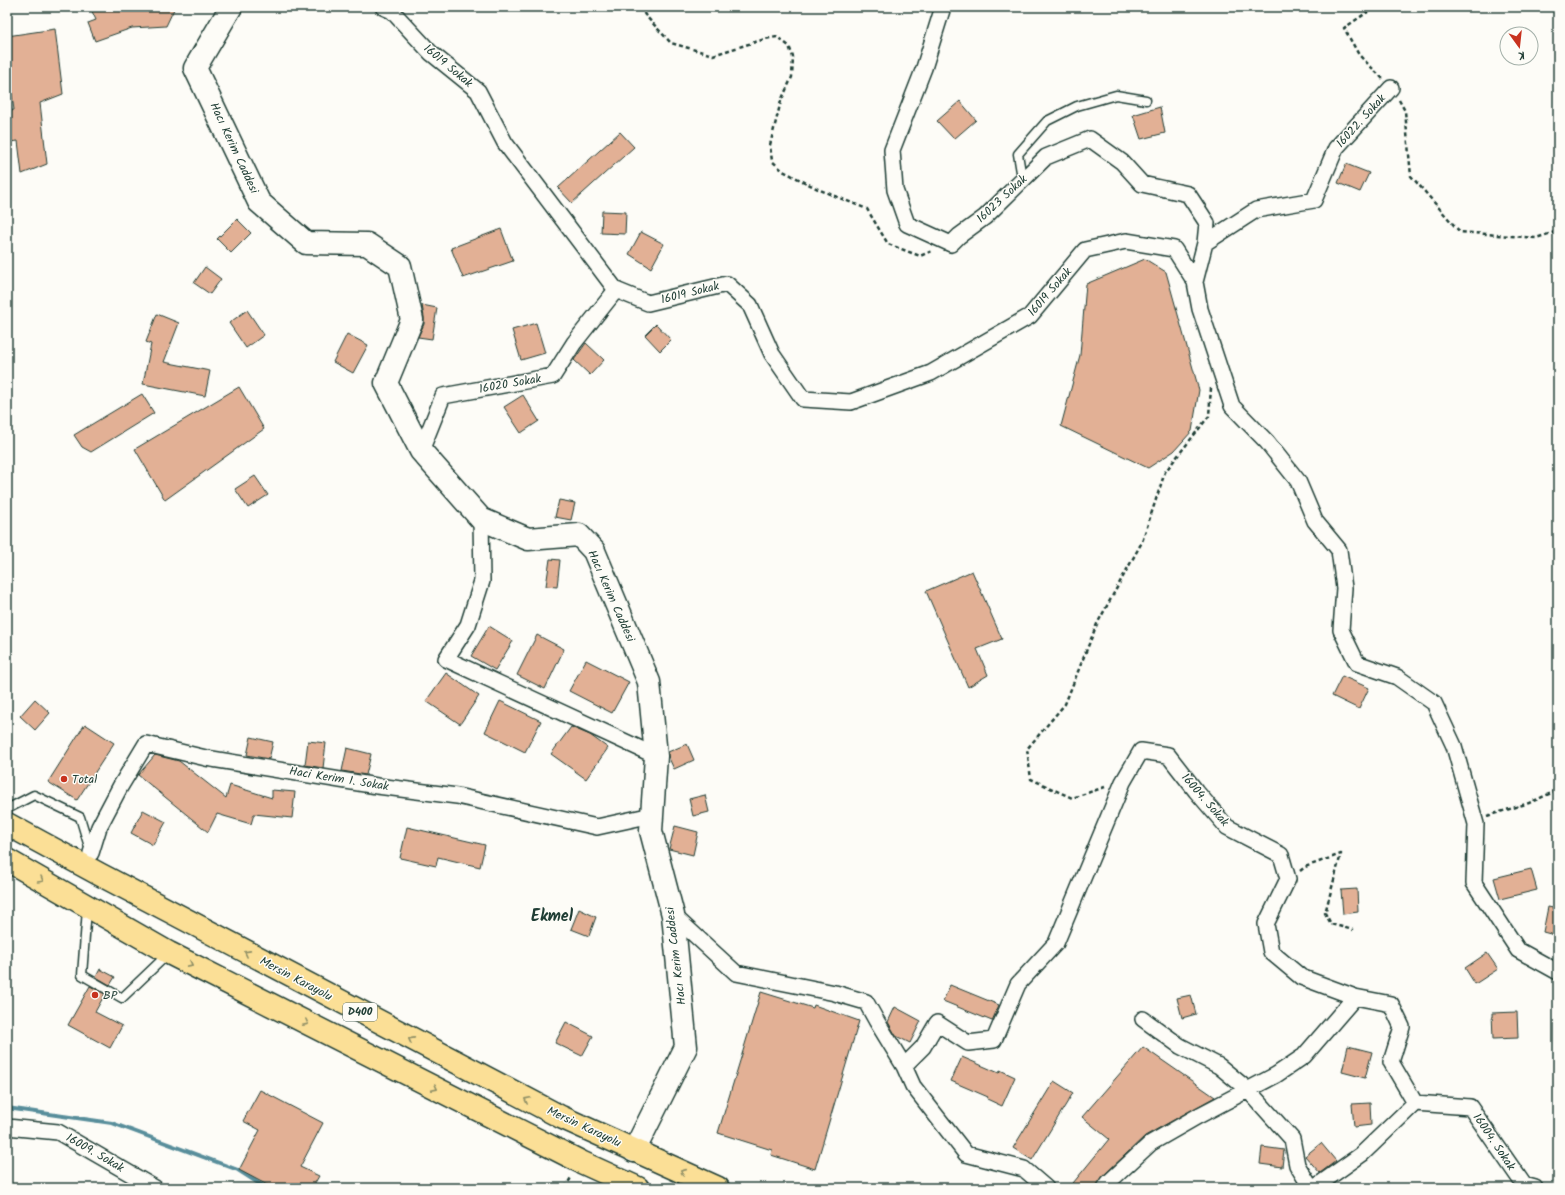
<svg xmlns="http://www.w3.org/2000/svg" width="1565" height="1195" font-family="Kalam,sans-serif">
	<rect width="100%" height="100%" fill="#fdfcf7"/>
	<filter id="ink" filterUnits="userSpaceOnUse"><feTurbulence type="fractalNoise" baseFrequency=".025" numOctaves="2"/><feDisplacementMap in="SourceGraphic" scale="8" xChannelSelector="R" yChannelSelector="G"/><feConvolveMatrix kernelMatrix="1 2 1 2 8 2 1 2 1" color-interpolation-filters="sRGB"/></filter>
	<g filter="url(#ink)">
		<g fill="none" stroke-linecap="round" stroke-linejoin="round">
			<path stroke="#598e9b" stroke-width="4" d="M7,1108L112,1123L238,1170L266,1188"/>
		</g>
		<path fill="#e2b095" stroke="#1f3d34" d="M90,7H175L166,26L132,28L95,41L88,23L96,20Z
			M55,29L63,94L40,103L47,164L22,174L18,141L10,142L7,121V111L14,110L7,59V36Z
			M960,101L976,120L954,139L937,121Z
			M1160,107L1165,133L1141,139L1133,115Z
			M620,132L634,147L572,203L558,188Z
			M1346,164L1369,173L1360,192L1338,183Z
			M602,211L626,212L625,234L601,233Z
			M237,219L251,233L231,253L217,239Z
			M501,229L513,261L463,278L451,248Z
			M641,232L664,244L651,268L629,254Z
			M1145,259L1166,272L1199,390L1192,431L1174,451L1148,468L1061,426L1080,355L1086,284Z
			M205,267L221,279L210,294L194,283Z
			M422,305L437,308L432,339L418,337L424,324V317Z
			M247,310L264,335L246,348L229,323Z
			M157,314L179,323L164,362L210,371L205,396L143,384L151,344L146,342Z
			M536,323L545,353L521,360L512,330Z
			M656,324L671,340L660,351L645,335Z
			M347,334L368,345L353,373L333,362Z
			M586,343L604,360L590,375L574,360Z
			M239,387L264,429L165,500L135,449Z
			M142,394L154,413L91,452L82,447L74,435Z
			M523,395L539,421L521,433L504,407Z
			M255,476L268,495L248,508L235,489Z
			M559,500L575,503L571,520L555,517Z
			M550,559L560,560L557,587L546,586Z
			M972,571L1002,639L977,649L988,675L968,687L926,591Z
			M489,626L513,641L495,670L471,656Z
			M537,635L564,649L545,689L517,675Z
			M586,660L629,682L612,713L569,691Z
			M446,673L479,696L460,724L426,701Z
			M1342,676L1369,688L1359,709L1332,696Z
			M35,699L50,713L35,730L20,716Z
			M500,701L541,721L525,752L485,732Z
			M85,724L114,743L77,800L48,782Z
			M571,727L590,735L608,748L586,779L551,754Z
			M251,737L273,742L269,759L247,755Z
			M308,741L326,743L323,768L305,765Z
			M687,744L694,760L674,769L668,756V752Z
			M347,748L371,754L366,775L342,771Z
			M155,755L179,761L226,798L230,785L272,798V790L295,792L292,818L254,814L251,824L217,814L208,832L138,775Z
			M705,795L709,812L693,816L689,799Z
			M143,810L166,822L153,845L131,833Z
			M675,826L698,832L693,855L669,849Z
			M407,827L485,845L480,867L438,857L436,866L400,858Z
			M1531,869L1537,890L1500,899L1494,878Z
			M1357,889L1358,912L1343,914L1341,890Z
			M1548,907L1558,909V936L1543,932Z
			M579,909L596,917L589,936L571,929Z
			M1487,953L1498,969L1475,984L1465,968Z
			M100,969L115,977L110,985L96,977Z
			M950,985L999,1005L992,1021L943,1001Z
			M90,986L105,994L95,1012L122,1026L110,1048L68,1025Z
			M761,992L813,1008L814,1005L859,1021L815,1169L771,1155L772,1150L718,1133Z
			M1191,995L1196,1014L1182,1018L1177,998Z
			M895,1007L921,1021L910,1043L896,1036L888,1022Z
			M1517,1012L1518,1038L1493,1039L1492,1013Z
			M566,1022L593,1036L582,1056L555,1043Z
			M1348,1046L1372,1052L1365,1078L1342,1072Z
			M1143,1047L1215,1097L1145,1136L1103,1176L1096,1188H1069L1109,1139L1082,1117Z
			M962,1057L999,1073L1000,1070L1015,1077L1002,1106L987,1099L988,1097L951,1081Z
			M1054,1081L1073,1093L1032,1160L1013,1148Z
			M260,1090L323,1123L300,1167L319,1176L312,1188H273L239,1170L260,1130L243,1121Z
			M1370,1103L1371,1125L1354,1127L1352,1104Z
			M1321,1143L1336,1161L1320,1173L1305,1156Z
			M1262,1147L1284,1150L1282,1167L1260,1164Z"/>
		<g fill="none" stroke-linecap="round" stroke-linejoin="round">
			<defs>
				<path id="lane" d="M1026,177L1021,172L1018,154L1047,121L1077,106L1116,95L1146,100
					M7,809L34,795L80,817L90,850
					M87,909L82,975L122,998L168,954"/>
				<path id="street" d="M383,7L392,11L431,53L478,91L505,143L616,290L648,303L727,284L750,305L772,354L803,399L851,402L931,373L1030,316L1085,250L1126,241L1174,249L1195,282L1200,309L1232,406L1267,442L1298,481L1315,521L1339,550L1344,588L1341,630L1357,663L1397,677L1434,703L1454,746L1476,824L1474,883L1518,950L1558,972
					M943,7L924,68L892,150L895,190L907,224L951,244L959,236L985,217L1046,157L1090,139L1122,162L1142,184L1188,194L1207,223L1205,243L1195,282
					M1205,243L1256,210L1314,200L1336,148L1391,88
					M421,451L443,396L553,376L574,343L616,290
					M481,519L482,581L468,625L446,659L656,756
					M91,853L99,827L120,787L146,744L206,758L377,786L457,796L597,827L652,815
					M673,915L736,973L835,993L866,1002L876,1020L904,1066L913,1086L966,1154L1024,1169L1046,1188
					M1143,1019L1180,1046L1219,1066L1248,1090L1292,1139L1297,1165L1311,1188
					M904,1066L923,1047L937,1023L968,1043L994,1040L1018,984L1056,943L1123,782L1141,751L1168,755L1196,791L1227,827L1281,855L1288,879L1266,924L1271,952L1301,977L1355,997L1391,1004L1402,1027L1391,1062L1415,1103L1470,1107L1524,1185L1535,1188
					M7,1127L58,1132L155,1188
					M1105,1188L1109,1182L1151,1143L1198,1116L1276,1075L1304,1056L1355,997
					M1314,1188L1362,1154L1415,1103"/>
				<path id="secondary" d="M231,7L195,68L259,202L306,243L367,244L400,266L412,320L386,383L421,451L481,519L528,539L579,535L594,551L649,682L656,756L651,831L673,915L686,1047L634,1151"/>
				<path id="highway" d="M7,824L99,874L561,1117L718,1188
					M7,860L169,953L581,1162L638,1188"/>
			</defs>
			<use href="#lane" stroke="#1f3d34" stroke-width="11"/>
			<use href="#street" stroke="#1f3d34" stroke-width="18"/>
			<use href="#secondary" stroke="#1f3d34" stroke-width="25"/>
			<use href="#highway" stroke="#1f3d34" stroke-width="25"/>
			<path stroke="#1f3d34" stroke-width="2.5" stroke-dasharray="4 3" stroke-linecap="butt" d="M640,7L645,15L671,43L713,55L765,39L777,37L789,46L793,57L792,77L781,101L770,145L772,161L783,171L820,190L867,209L888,244L920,256L932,251
				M1375,7L1344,28L1359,55L1383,79
				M1399,100L1405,111L1411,176L1460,232L1536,238L1558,231
				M1105,787L1072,798L1031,779L1027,749L1065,704L1097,624L1142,542L1165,472L1209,416L1211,388
				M1487,816L1529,803L1558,790
				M1300,871L1305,867L1341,854L1325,913L1331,924L1353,930
				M565,1188L572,1176"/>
			<use href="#lane" stroke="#fdfcf7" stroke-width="8"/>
			<use href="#street" stroke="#fdfcf7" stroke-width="15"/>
			<use href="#secondary" stroke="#fdfcf7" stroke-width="22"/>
			<use href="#highway" stroke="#fbdf96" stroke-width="22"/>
		</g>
		<defs><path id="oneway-chevron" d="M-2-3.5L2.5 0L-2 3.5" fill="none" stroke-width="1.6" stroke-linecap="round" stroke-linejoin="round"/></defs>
		<g stroke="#8d8e65">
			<use href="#oneway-chevron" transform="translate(41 880) rotate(30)"/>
			<use href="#oneway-chevron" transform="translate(247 953) rotate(-152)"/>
			<use href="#oneway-chevron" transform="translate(190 964) rotate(27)"/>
			<use href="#oneway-chevron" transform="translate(306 1023) rotate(27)"/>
			<use href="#oneway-chevron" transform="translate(411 1040) rotate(-152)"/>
			<use href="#oneway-chevron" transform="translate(435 1088) rotate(27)"/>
			<use href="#oneway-chevron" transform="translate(527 1100) rotate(-153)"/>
			<use href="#oneway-chevron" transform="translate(683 1172) rotate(-156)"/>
		</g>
	</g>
	<g fill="#c8321e" stroke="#fdfcf7" stroke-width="1.5">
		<circle cx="64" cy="779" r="4"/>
		<circle cx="95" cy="995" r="4"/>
	</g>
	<g text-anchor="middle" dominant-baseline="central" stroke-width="3" stroke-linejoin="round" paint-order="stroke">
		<rect fill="#fdfcf7" stroke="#62766e" stroke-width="1" x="343" y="1003" width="34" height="18" rx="3"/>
		<g font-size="11" font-weight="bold" fill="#1f3d34">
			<text x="360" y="1012">D400</text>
		</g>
		<g font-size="12" fill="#1f3d34" stroke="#fdfcf7">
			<text transform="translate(448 66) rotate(40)">16019 Sokak</text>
			<text transform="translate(1361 121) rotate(-48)">16022. Sokak</text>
			<text transform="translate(234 148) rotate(65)">Hacı Kerim Caddesi</text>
			<text transform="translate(1002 199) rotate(-43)">16023 Sokak</text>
			<text transform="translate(1050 292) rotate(-49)">16019 Sokak</text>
			<text transform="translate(690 293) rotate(-14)">16019 Sokak</text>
			<text transform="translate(510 384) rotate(-10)">16020 Sokak</text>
			<text transform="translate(611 596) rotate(66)">Hacı Kerim Caddesi</text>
			<text transform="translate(339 779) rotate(9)">Haci Kerim 1. Sokak</text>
			<text transform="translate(1205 800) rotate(49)">16004. Sokak</text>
			<text transform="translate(676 956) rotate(-97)">Hacı Kerim Caddesi</text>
			<text transform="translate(296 979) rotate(28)">Mersin Karayolu</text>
			<text transform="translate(584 1127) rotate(25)">Mersin Karayolu</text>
			<text transform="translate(1494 1142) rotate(56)">16004. Sokak</text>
			<text transform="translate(95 1153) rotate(30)">16009. Sokak</text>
		</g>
		<g font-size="12" fill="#1f3d34" stroke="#fdfcf7" text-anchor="start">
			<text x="72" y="779">Total</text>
			<text x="103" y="995">BP</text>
		</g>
		<g font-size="16" font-weight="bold" fill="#1f3d34" stroke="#fdfcf7">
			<text x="552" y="916">Ekmel</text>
		</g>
	</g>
	<rect width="1565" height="1195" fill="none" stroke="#fdfcf7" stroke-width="24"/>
	<rect x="12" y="12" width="1541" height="1171" fill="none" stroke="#1f3d34" stroke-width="1.5" filter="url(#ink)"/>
	<g transform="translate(1519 46) rotate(165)"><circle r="19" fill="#fdfcf7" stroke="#a4b0a9"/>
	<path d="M0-3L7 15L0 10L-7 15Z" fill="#c8321e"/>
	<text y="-6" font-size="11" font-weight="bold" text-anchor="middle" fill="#1f3d34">K</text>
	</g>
</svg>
